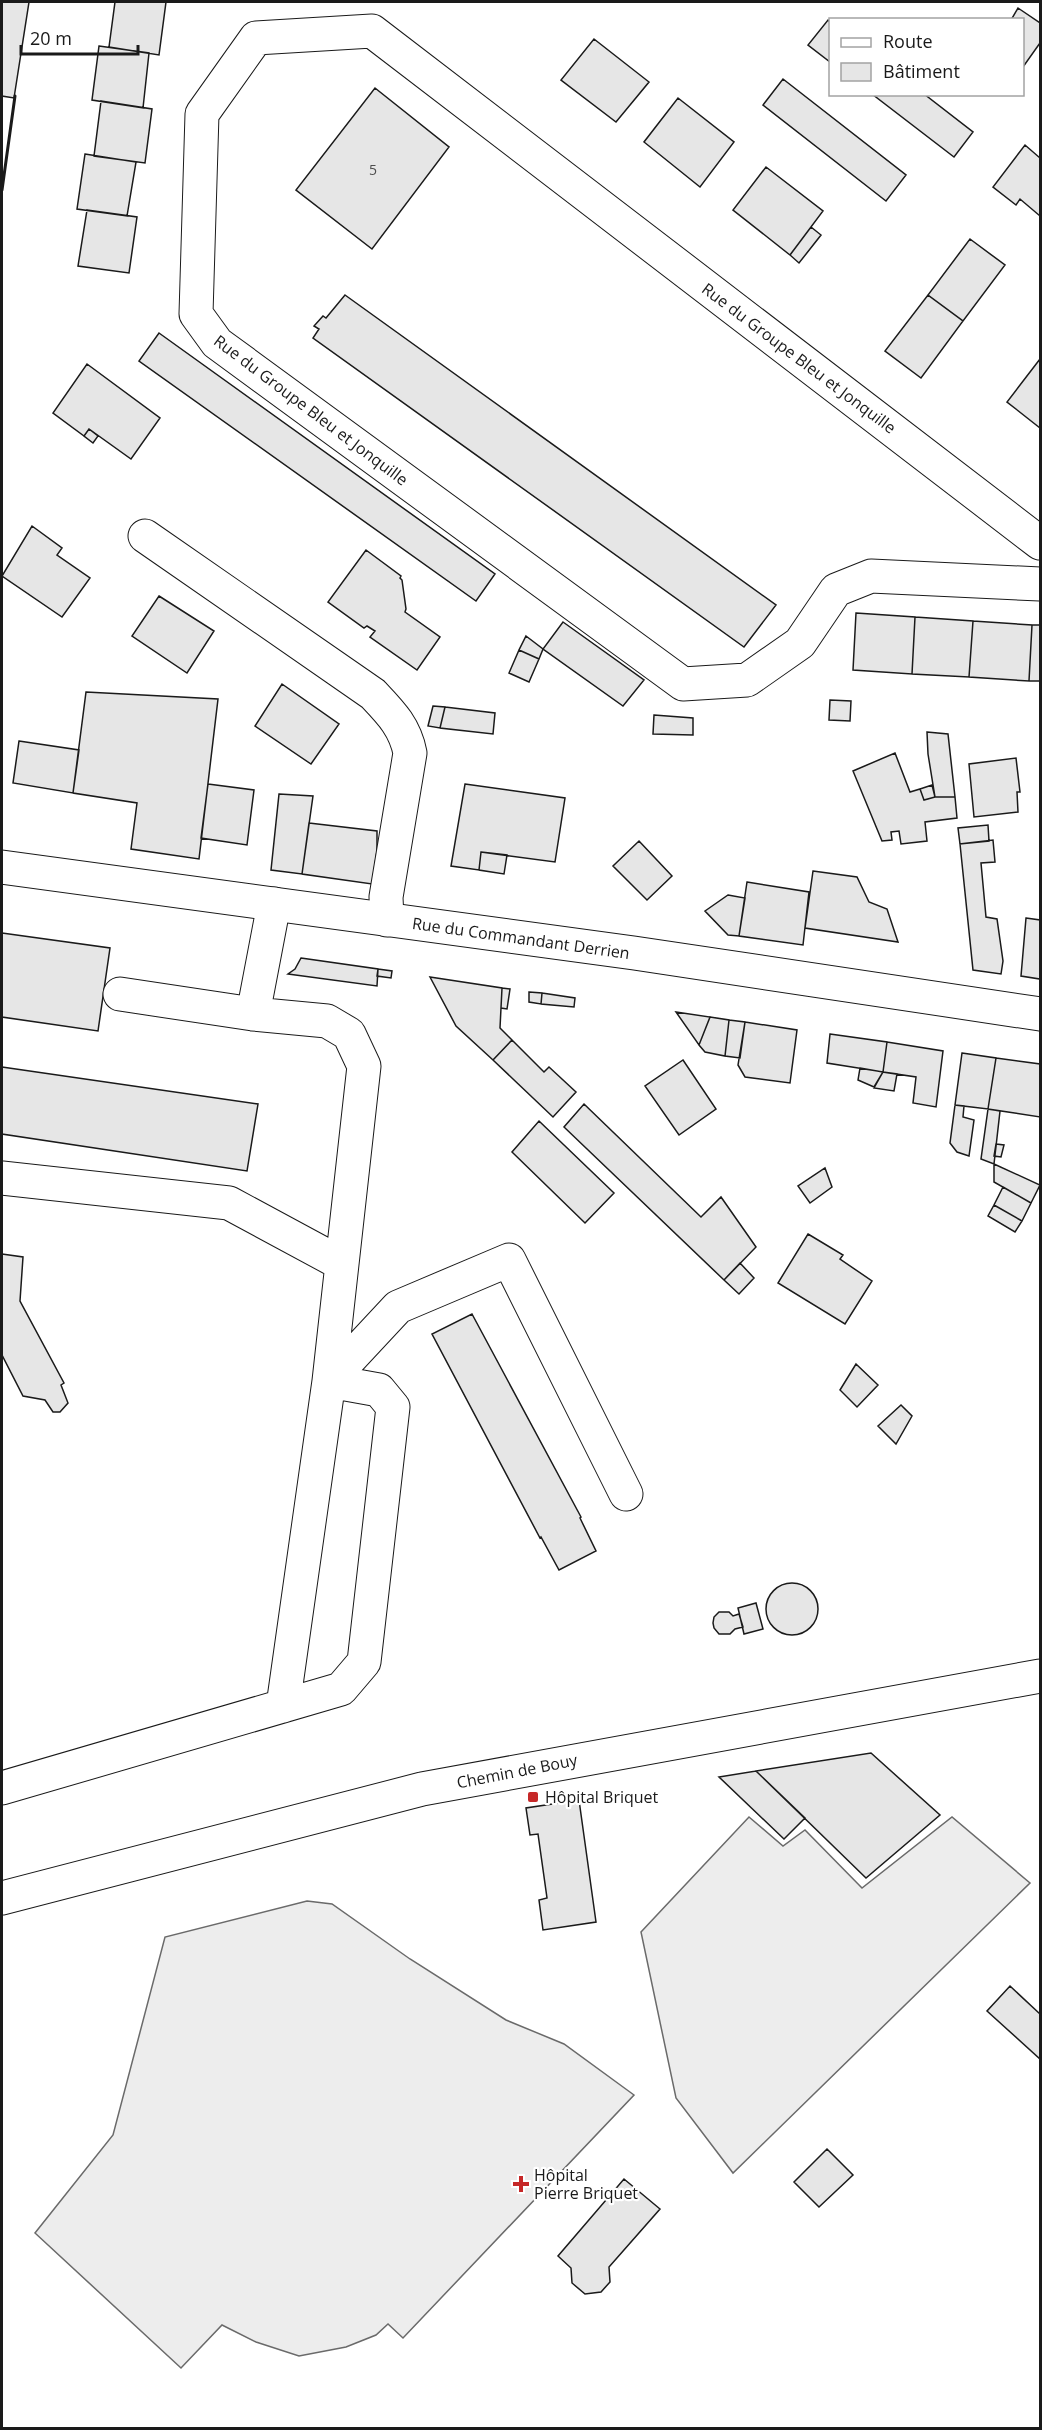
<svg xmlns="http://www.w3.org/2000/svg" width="1042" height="2430" font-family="'Open Sans',sans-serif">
	<rect width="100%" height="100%" fill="#fff"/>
	<path fill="#ededed" stroke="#6a6a6a" stroke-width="1.5" d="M749,1817L783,1846L805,1830L862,1888L952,1817L1030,1883L733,2173L676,2098L641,1932Z
		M307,1901L332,1904L410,1959L506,2020L564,2044L634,2095L403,2338L388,2324L376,2335L346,2347L299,2356L256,2342L222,2325L181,2368L35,2233L113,2135L165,1937Z"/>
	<path fill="#e6e6e6" stroke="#1a1a1a" stroke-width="1.5" d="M2,2H29L14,98L2,96Z
		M115,2H166L159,55L109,47Z
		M1018,8L1040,23V43L1023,67L1022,20H1011Z
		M828,20L830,22V62L808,45Z
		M594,39L649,82L616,122L561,80Z
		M99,46L149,53L143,108L92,100Z
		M783,79L906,175L886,201L763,105Z
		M375,88L449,147L372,249L296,190Z
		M872,94H924L973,132L954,157Z
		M678,98L734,142L700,187L644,142Z
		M101,101L152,109L145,163L94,156Z
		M1025,145L1040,158V216L1020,199L1016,205L993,187Z
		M85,154L136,162L127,216L77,209Z
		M766,167L823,211L790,255L733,210Z
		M87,210L137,217L129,273L78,266Z
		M811,227L821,235L799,263L790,255Z
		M970,239L1005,265L963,321L928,295Z
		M345,295L776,605L744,647L313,338L319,329L314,326L323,316L326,318Z
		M928,295L963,321L921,378L885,351Z
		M159,333L495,574L476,601L139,361Z
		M1040,359V428L1007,402Z
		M87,364L160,418L131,459L89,429L84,436L53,413Z
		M89,429L98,436L93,443L84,436Z
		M32,526L62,548L57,555L90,578L62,617L2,576Z
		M366,550L401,576L400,578L402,580L406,609L405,612L440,637L417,670L370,637L375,631L367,626L364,628L328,602Z
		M159,596L214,631L187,673L132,636Z
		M856,613L915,617L912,674L853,670Z
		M915,617L973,621L969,677L912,674Z
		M973,621L1032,625L1029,681L969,677Z
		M563,622L644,680L623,706L543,649Z
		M1032,625H1040V681H1029Z
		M526,636L543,649L539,659L519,650Z
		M519,650L539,659L529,682L509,673Z
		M282,684L339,724L311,764L255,726Z
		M86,692L218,699L199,859L131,849L137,803L73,793Z
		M830,700L851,701L850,721L829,720Z
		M433,706L445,707L440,728L428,726Z
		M445,707L495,713L493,734L440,728Z
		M654,715L693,718V735L653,734Z
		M927,732L948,734L955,797H935L928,754Z
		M19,741L79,750L73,793L13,783Z
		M895,753L910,792L920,789L924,800L935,797H955L957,818L925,822L927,841L901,844L899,831L891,832L892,840L882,841L853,771Z
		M1016,758L1020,792H1017L1018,812L974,817L969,764Z
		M208,784L254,790L247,845L201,838Z
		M465,784L565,798L555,862L481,852L479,870L451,866Z
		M932,785L935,797L924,800L920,789Z
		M279,794L313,796L302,874L271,870Z
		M309,823L377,831V851L372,884L302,874Z
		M988,825L989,841L960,844L958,828Z
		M993,840L995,862L981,863L986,917L997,919L1003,961L1001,974L973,970L960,844Z
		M639,841L672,876L647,900L613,866Z
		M481,852L507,855L504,874L479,870Z
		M813,871L857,877L869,902L887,909L898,942L805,928Z
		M747,882L809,892L803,945L739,936Z
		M728,895L745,898L739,936L728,935L705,911Z
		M1026,918L1040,920V979L1021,976Z
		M2,933L110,948L98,1031L2,1017Z
		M301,958L378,969L377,986L288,974L295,969Z
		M378,969L392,971L391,978L377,976Z
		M430,977L502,988L500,1028L512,1040L493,1060L456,1026Z
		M502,988L510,989L507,1009L501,1008Z
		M529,992L542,993L541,1004L529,1002Z
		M542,993L575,998L574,1007L541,1004Z
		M676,1012L710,1017L699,1045Z
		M710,1017L729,1020L725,1056L705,1052L699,1045Z
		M729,1020L745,1022L740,1058L725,1056Z
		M745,1022L797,1030L790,1083L745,1077L738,1065Z
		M830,1034L887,1042L883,1072L827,1063Z
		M512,1040L544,1072L549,1067L576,1092L553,1117L493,1060Z
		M887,1042L943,1051L936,1107L913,1103L916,1077L883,1072Z
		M962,1053L996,1058L988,1109L955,1105Z
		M996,1058L1040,1064V1117L988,1109Z
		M683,1060L716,1109L679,1135L645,1086Z
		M2,1067L258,1104L247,1171L2,1134Z
		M860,1068L883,1072L874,1087L858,1080Z
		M883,1072L897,1074L894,1091L874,1088Z
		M584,1104L701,1217L721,1197L756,1247L724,1280L564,1127Z
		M955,1105L964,1106L963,1117L974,1120L969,1156L957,1152L950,1143Z
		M988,1109L1000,1111L994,1164L981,1159Z
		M539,1121L614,1193L585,1223L512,1152Z
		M996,1144L1004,1145L1001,1157L994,1156Z
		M994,1164L1040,1185L1031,1203L994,1182Z
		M825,1168L832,1187L810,1203L798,1186Z
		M1003,1187L1031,1203L1022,1221L994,1205Z
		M994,1205L1022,1221L1015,1232L988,1216Z
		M808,1234L843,1255L840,1259L872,1281L845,1324L778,1283Z
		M2,1254L23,1257L20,1301L64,1383L61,1385L68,1403L60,1412H53L45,1400L23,1396L2,1355Z
		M740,1263L754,1278L739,1294L724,1280Z
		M472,1314L581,1517L580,1518L596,1551L559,1570L541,1537L540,1538L432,1334Z
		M856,1364L878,1385L857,1407L840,1390Z
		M901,1405L912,1416L896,1444L878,1426Z
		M766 1609a26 26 0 1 1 52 0a26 26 0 1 1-52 0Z
		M756,1603L763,1629L744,1634L738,1608Z
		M719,1612H729L733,1616L739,1614L743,1627L735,1629L730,1634H719L714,1628L713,1623L714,1617Z
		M871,1753L940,1815L866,1878L756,1771Z
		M756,1771L805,1818L784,1839L719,1777Z
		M579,1800L596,1922L543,1930L539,1900L547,1898L538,1834L530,1835L526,1808Z
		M1010,1986L1040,2014V2059L987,2011Z
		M827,2149L853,2175L819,2207L794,2182Z
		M624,2179L660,2209L609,2267L610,2282L601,2292L585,2294L572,2283L571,2268L558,2256Z"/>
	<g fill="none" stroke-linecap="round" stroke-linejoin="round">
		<defs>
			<path id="minor" d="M145,536L373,694C391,713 405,727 410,753L386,897L387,920
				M1040,543L372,31L256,38L202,114L196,314L217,343L683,684L747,680L800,643L836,590L871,576L1040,584
				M274,904L253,1014L327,1021L349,1034L364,1066L329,1381L398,1307L509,1260L626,1494
				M120,994L253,1014
				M2,1178L229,1203L342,1264
				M2,1788L341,1689L364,1662L393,1407L379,1390L329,1381L283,1706
				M2,1898L422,1789L1040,1676"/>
			<path id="major" d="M2,867L634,953L1040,1014"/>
		</defs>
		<use href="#minor" stroke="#1a1a1a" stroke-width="35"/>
		<use href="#major" stroke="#1a1a1a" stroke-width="35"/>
		<use href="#minor" stroke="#fff" stroke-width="33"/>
		<use href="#major" stroke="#fff" stroke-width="33"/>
		<path stroke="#1a1a1a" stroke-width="3" d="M2,190L15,96"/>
	</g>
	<g fill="#c62828" stroke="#fff" stroke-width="2">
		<rect x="527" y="1791" width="12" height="12" rx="3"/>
		<path d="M518 2175h6v6h6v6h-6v6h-6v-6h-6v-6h6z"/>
	</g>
	<g text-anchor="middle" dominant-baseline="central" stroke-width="4.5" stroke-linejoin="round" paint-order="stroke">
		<g font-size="14" fill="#4d4d4d">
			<text x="373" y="169">5</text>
		</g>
		<g font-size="16" fill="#1a1a1a" stroke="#fff">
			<text transform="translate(799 358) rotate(37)">Rue du Groupe Bleu et Jonquille</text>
			<text transform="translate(311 410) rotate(37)">Rue du Groupe Bleu et Jonquille</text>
			<text transform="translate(521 938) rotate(8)">Rue du Commandant Derrien</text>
			<text transform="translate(517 1771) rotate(-11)">Chemin de Bouy</text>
		</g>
		<g font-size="16" fill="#1a1a1a" stroke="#fff" text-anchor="start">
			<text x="545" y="1797">Hôpital Briquet</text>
			<text x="534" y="2175">Hôpital<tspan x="534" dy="18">Pierre Briquet</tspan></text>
		</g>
	</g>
	<rect width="1042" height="2430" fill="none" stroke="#1a1a1a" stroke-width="6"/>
	<rect x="829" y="18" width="195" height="78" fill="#ffffff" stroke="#a3a3a3" stroke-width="1.5"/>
	<rect x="841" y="38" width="30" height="9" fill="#ffffff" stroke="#a3a3a3" stroke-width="1.5"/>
	<text x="883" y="48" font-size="18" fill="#1a1a1a">Route</text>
	<rect x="841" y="63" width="30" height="18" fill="#e6e6e6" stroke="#a3a3a3" stroke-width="1.5"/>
	<text x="883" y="78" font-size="18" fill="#1a1a1a">Bâtiment</text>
	<path d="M21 45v9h117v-9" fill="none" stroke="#1a1a1a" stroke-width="3"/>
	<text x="30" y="45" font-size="18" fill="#1a1a1a" stroke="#ffffff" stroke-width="4.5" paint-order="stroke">20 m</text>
</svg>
